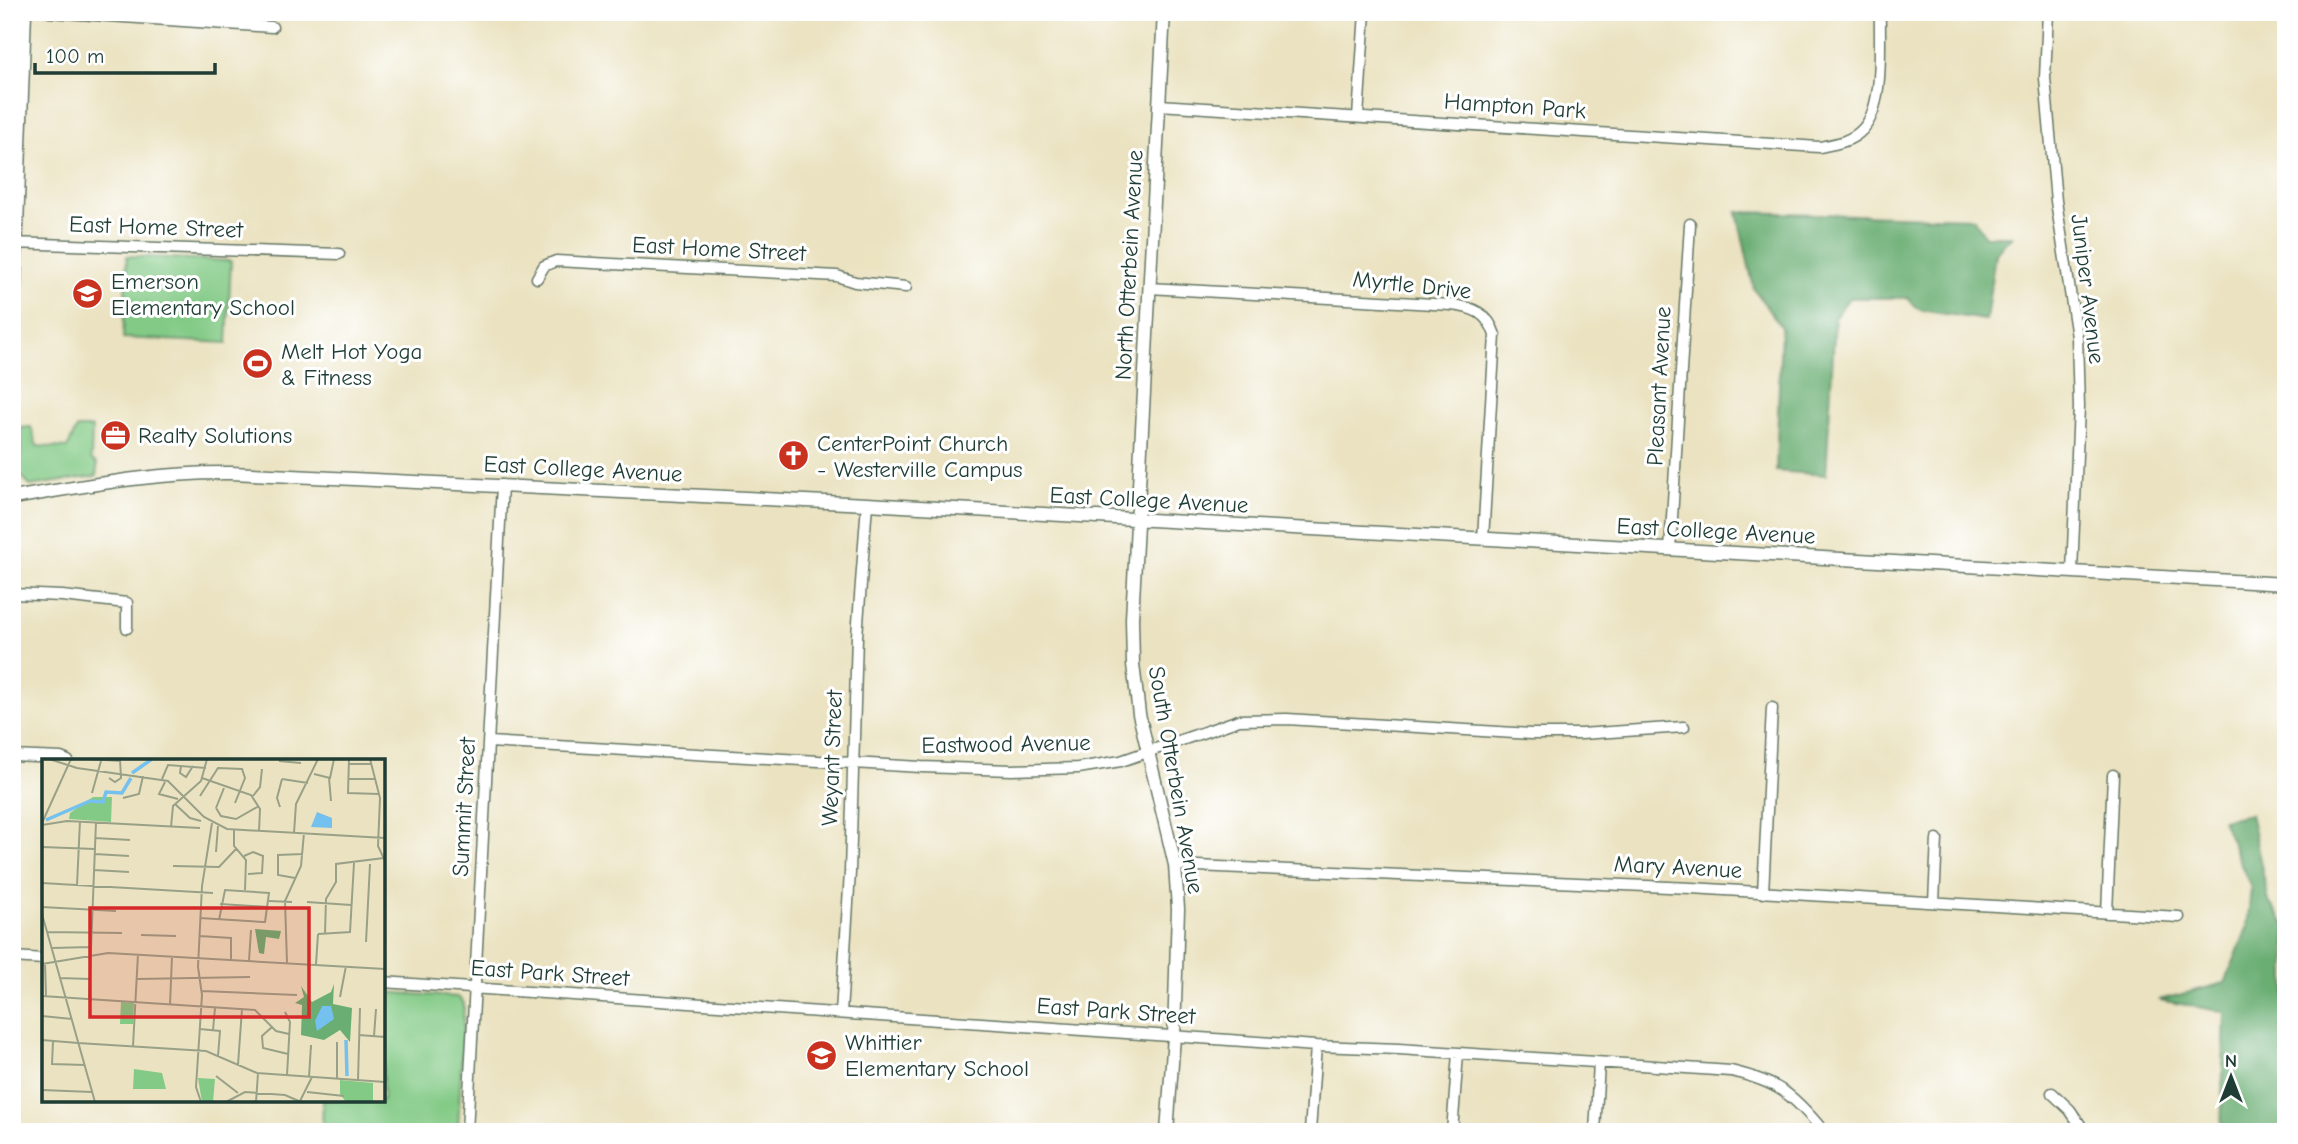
<svg xmlns="http://www.w3.org/2000/svg" width="2298" height="1144" font-family="'Comic Neue',sans-serif">
	<rect width="100%" height="100%" fill="#fff"/>
	<filter id="ink" filterUnits="userSpaceOnUse"><feTurbulence type="fractalNoise" baseFrequency=".0143" numOctaves="2"/><feDisplacementMap in="SourceGraphic" scale="14" xChannelSelector="R" yChannelSelector="G"/><feConvolveMatrix kernelMatrix="1 2 1 2 8 2 1 2 1" color-interpolation-filters="sRGB"/></filter>
	<filter id="wash" filterUnits="userSpaceOnUse"><feTurbulence type="fractalNoise" baseFrequency=".00686" numOctaves="4" result="noise"/><feDisplacementMap in="SourceGraphic" scale="28" xChannelSelector="R" yChannelSelector="G"/><feGaussianBlur stdDeviation="1.57" result="paint"/><feColorMatrix in="noise" values="0 0 0 0 0 0 0 0 0 0 0 0 0 0 0 0 0 1.4 0 .05"/><feComposite in="paint" operator="in"/></filter>
	<g filter="url(#wash)">
		<rect width="100%" height="100%" fill="#eae2c0"/>
		<path fill="#83ca86" stroke="#51845d" stroke-width="2" d="M127,256L231,261L227,343L123,338Z
			M31,427L37,446L67,448L77,428H92L91,459L97,464V476L30,486L20,474L21,428Z
			M383,992L458,997L464,1003L458,1132H322L323,1100H383Z"/>
		<path fill="#6aae73" stroke="#447654" stroke-width="2" d="M1737,212L1973,218L1985,236H2012L1995,253L1986,320L1920,310L1907,298H1849L1835,317L1826,475L1776,471L1781,327L1754,289Z
			M2250,814L2269,902L2286,926V1132H2221L2225,1012L2159,1000L2225,983L2247,928L2251,888L2222,820Z"/>
	</g>
	<g filter="url(#ink)">
		<g fill="none" stroke-linecap="round" stroke-linejoin="round">
			<defs>
				<path id="minor" d="M49,12L272,27
					M2048,12L2045,78L2056,201L2077,337L2079,407L2072,572
					M1159,105L1819,147C1835,144 1851,142 1863,129C1885,105 1879,43 1880,12
					M1358,117L1365,12
					M12,243L339,254
					M537,278L544,266L556,261L837,276L855,282L906,287
					M1149,288L1451,305C1473,307 1488,313 1495,335L1483,539
					M12,388L26,12
					M1670,550L1690,224
					M12,594L62,596L127,603V628
					M489,742L921,767L1012,770L1078,768L1121,761L1239,720L1287,719L1531,734H1581L1684,727
					M12,756L61,758L68,761
					M1175,865L1691,888L2179,917
					M1763,893L1772,708
					M1934,902L1937,839
					M2107,913L2113,775
					M12,957L44,959
					M383,982L1316,1046L1399,1049L1731,1071C1778,1082 1793,1094 1824,1132
					M841,1013L850,872L857,636L867,504
					M2052,1093L2070,1110L2085,1132
					M467,1132L502,485
					M1310,1132L1316,1046
					M1452,1132L1458,1053
					M1595,1132L1599,1063"/>
				<path id="tertiary" d="M1164,12L1132,619L1133,664L1139,714L1175,865L1178,909L1174,1036L1167,1132
					M12,498C85,486 157,472 231,473L867,504L2286,584"/>
			</defs>
			<use href="#minor" stroke="#667765" stroke-width="13"/>
			<use href="#tertiary" stroke="#667765" stroke-width="15"/>
			<use href="#minor" stroke="#fff" stroke-width="10"/>
			<use href="#tertiary" stroke="#fff" stroke-width="12"/>
		</g>
	</g>
	<defs>
		<symbol id="school-disc" viewBox="-11 -11 22 22"><circle r="9.5" fill="#c8321e" stroke="#fff"/><path d="M0-5L7-2L0 1L-7-2ZM-4 1L0 2.5L4 1V4Q0 6-4 4Z" fill="#fff"/></symbol>
		<symbol id="stadium-disc" viewBox="-11 -11 22 22"><circle r="9.5" fill="#c8321e" stroke="#fff"/><path d="M0-5a6.5 5 0 1 0 0 10a6.5 5 0 1 0 0-10ZM-3.5-1.8h7v3.6h-7Z" fill="#fff"/></symbol>
		<symbol id="office-disc" viewBox="-11 -11 22 22"><circle r="9.5" fill="#c8321e" stroke="#fff"/><path d="M-6-3h4V-5.5h4V-3h4V5H-6ZM-1-4.5V-3h2v-1.5ZM-6 0V1H6V0Z" fill="#fff"/></symbol>
		<symbol id="church-disc" viewBox="-11 -11 22 22"><circle r="9.5" fill="#c8321e" stroke="#fff"/><path d="M-1.2-6h2.4v3.5h3.3v2.4h-3.3V6h-2.4V-.1h-3.3v-2.4h3.3Z" fill="#fff"/></symbol>
	</defs>
	<g fill-rule="evenodd">
		<use href="#school-disc" x="70" y="276" width="35" height="35"/>
		<use href="#stadium-disc" x="240" y="346" width="35" height="35"/>
		<use href="#office-disc" x="98" y="418" width="35" height="35"/>
		<use href="#church-disc" x="776" y="438" width="35" height="35"/>
		<use href="#school-disc" x="804" y="1038" width="35" height="35"/>
	</g>
	<g text-anchor="middle" dominant-baseline="central" stroke-width="6" stroke-linejoin="round" paint-order="stroke">
		<g font-size="23" fill="#1f3d34" stroke="#fff">
			<text transform="translate(1515 106) rotate(4)">Hampton Park</text>
			<text transform="translate(156 227) rotate(2)">East Home Street</text>
			<text transform="translate(719 249) rotate(3)">East Home Street</text>
			<text transform="translate(1129 265) rotate(-87)">North Otterbein Avenue</text>
			<text transform="translate(1412 285) rotate(6)">Myrtle Drive</text>
			<text transform="translate(2088 289) rotate(83)">Juniper Avenue</text>
			<text transform="translate(1659 386) rotate(-87)">Pleasant Avenue</text>
			<text transform="translate(583 469) rotate(3)">East College Avenue</text>
			<text transform="translate(1149 500) rotate(3)">East College Avenue</text>
			<text transform="translate(1716 531) rotate(3)">East College Avenue</text>
			<text transform="translate(1006 744) rotate(-1)">Eastwood Avenue</text>
			<text transform="translate(832 758) rotate(-88)">Weyant Street</text>
			<text transform="translate(1176 780) rotate(80)">South Otterbein Avenue</text>
			<text transform="translate(464 807) rotate(-87)">Summit Street</text>
			<text transform="translate(1678 867) rotate(3)">Mary Avenue</text>
			<text transform="translate(550 973) rotate(4)">East Park Street</text>
			<text transform="translate(1116 1011) rotate(4)">East Park Street</text>
		</g>
		<g font-size="23" fill="#1f3d34" stroke="#fff" text-anchor="start">
			<text x="111" y="281">Emerson<tspan x="111" dy="26">Elementary School</tspan></text>
			<text x="281" y="351">Melt Hot Yoga<tspan x="281" dy="26">&amp; Fitness</tspan></text>
			<text x="138" y="435">Realty Solutions</text>
			<text x="817" y="443">CenterPoint Church<tspan x="817" dy="26">- Westerville Campus</tspan></text>
			<text x="845" y="1042">Whittier<tspan x="845" dy="26">Elementary School</tspan></text>
		</g>
	</g>
	<g transform="translate(42 759)">
		<rect width="343" height="343" fill="#eae2c0"/>
		<path d="M51,38H70L69,63L27,60L28,54ZM79,243L92,244L91,265H78ZM92,310L120,314L124,330H91ZM156,319L173,320L171,343H160ZM298,321L331,324V343H304L298,335Z" fill="#83ca86"/>
		<path d="M213,170L239,172L237,180L224,178L222,195L217,194ZM292,225L291,245L310,249L308,283L298,271L282,281L259,276L260,246L253,244L262,238L259,227L270,243L289,233Z" fill="#6aae73"/>
		<path d="M275,53L290,59V69L269,68ZM280,247H289L292,260L275,272L273,262Z" fill="#74c0ee"/>
		<path fill="none" stroke="#74c0ee" stroke-width="3.5" d="M90,14L110,0M4,61L48,42L61,43L64,33L80,34L89,19M304,281L305,317"/>
		<path fill="none" stroke="#99a088" stroke-width="2" d="M7,0L35,9L126,22L162,58L185,70L343,79M46,0L79,2M307,0L306,34L337,35M328,0L338,39L336,87L343,102M237,2L259,4M307,5H329M139,7L138,14L144,18L151,7M272,15L288,19L292,0M67,19L73,23L79,19L78,0M160,19L209,36L218,50L217,72M287,19L289,42M120,20L126,6L164,9M240,20L266,24M306,20H333M123,23L117,35L136,40M50,34L59,2M158,37L176,9L200,10L203,19L193,44M211,37L218,28L220,10M81,39L97,35L101,17M133,45L148,59L159,62M238,48L235,39L240,20M174,49L179,57L194,60L217,47M174,49L182,29M0,64L29,0M0,66L25,62L158,69M129,68L131,47L159,22L165,0M192,71V87L204,101L203,131M252,74L254,45L276,0M53,79L88,81M0,88L53,90M174,93L176,67M53,95L87,97M202,97L211,93L221,97L220,114L206,115M131,107L177,108L194,90M52,111L87,113M253,119L236,116V96L261,95M0,124L171,134M35,126L38,62M227,142L250,143M265,143L309,146M178,145L227,148M0,148L74,152M0,155L53,343M158,159L221,163H223L227,134L183,131L177,161M5,173L80,174M276,175L308,173L312,104M283,175L284,140L294,123V105L342,99M99,176L134,177M157,177L189,179V201M324,183L328,105M10,189L49,188M207,202L209,171M3,204L4,237M245,204L243,142L259,107L262,74M0,205L66,194L343,210M274,205L276,175M18,219L48,220M95,220L208,218M160,232L255,236M0,237L213,251L234,272L247,275M298,238L304,207M47,240L54,63M128,246L130,197M243,253L248,263L245,316M0,257L30,260M230,268L220,277L221,289L246,295M158,270L178,272L176,297M171,271L173,249M317,276L343,278M332,277L334,250M0,281L36,284M11,282L10,305L43,306M295,283V319M36,284L164,292L215,314L343,323M91,287L96,195M196,306L200,250M174,317L196,334M267,318L269,286V290M316,321L318,249M0,331L50,333M265,333L302,337M258,342L270,318M159,343L154,328L160,236L156,208L160,127L170,64M184,343L203,333L243,336L259,343M214,343L216,314"/>
		<path fill="#d62828" fill-opacity="0.15" stroke="#d62828" stroke-width="3.5" d="M48,149H267V258H48Z"/>
		<rect width="343" height="343" fill="none" stroke="#1f3d34" stroke-width="3.5"/>
	</g>
	<rect width="2298" height="1144" fill="none" stroke="#fff" stroke-width="42"/>
	<g transform="translate(2231 1077)" stroke="#ffffff" stroke-width="5" paint-order="stroke">
	<path d="M0-5L12 26L0 18L-12 26Z" fill="#1f3d34"/>
	<text y="-10" font-size="19" font-weight="bold" text-anchor="middle" fill="#1f3d34">N</text>
	</g>
	<path d="M35 63v10h180v-10" fill="none" stroke="#1f3d34" stroke-width="3.5"/>
	<text x="46" y="63" font-size="21" fill="#1f3d34" stroke="#ffffff" stroke-width="5" paint-order="stroke">100 m</text>
</svg>
